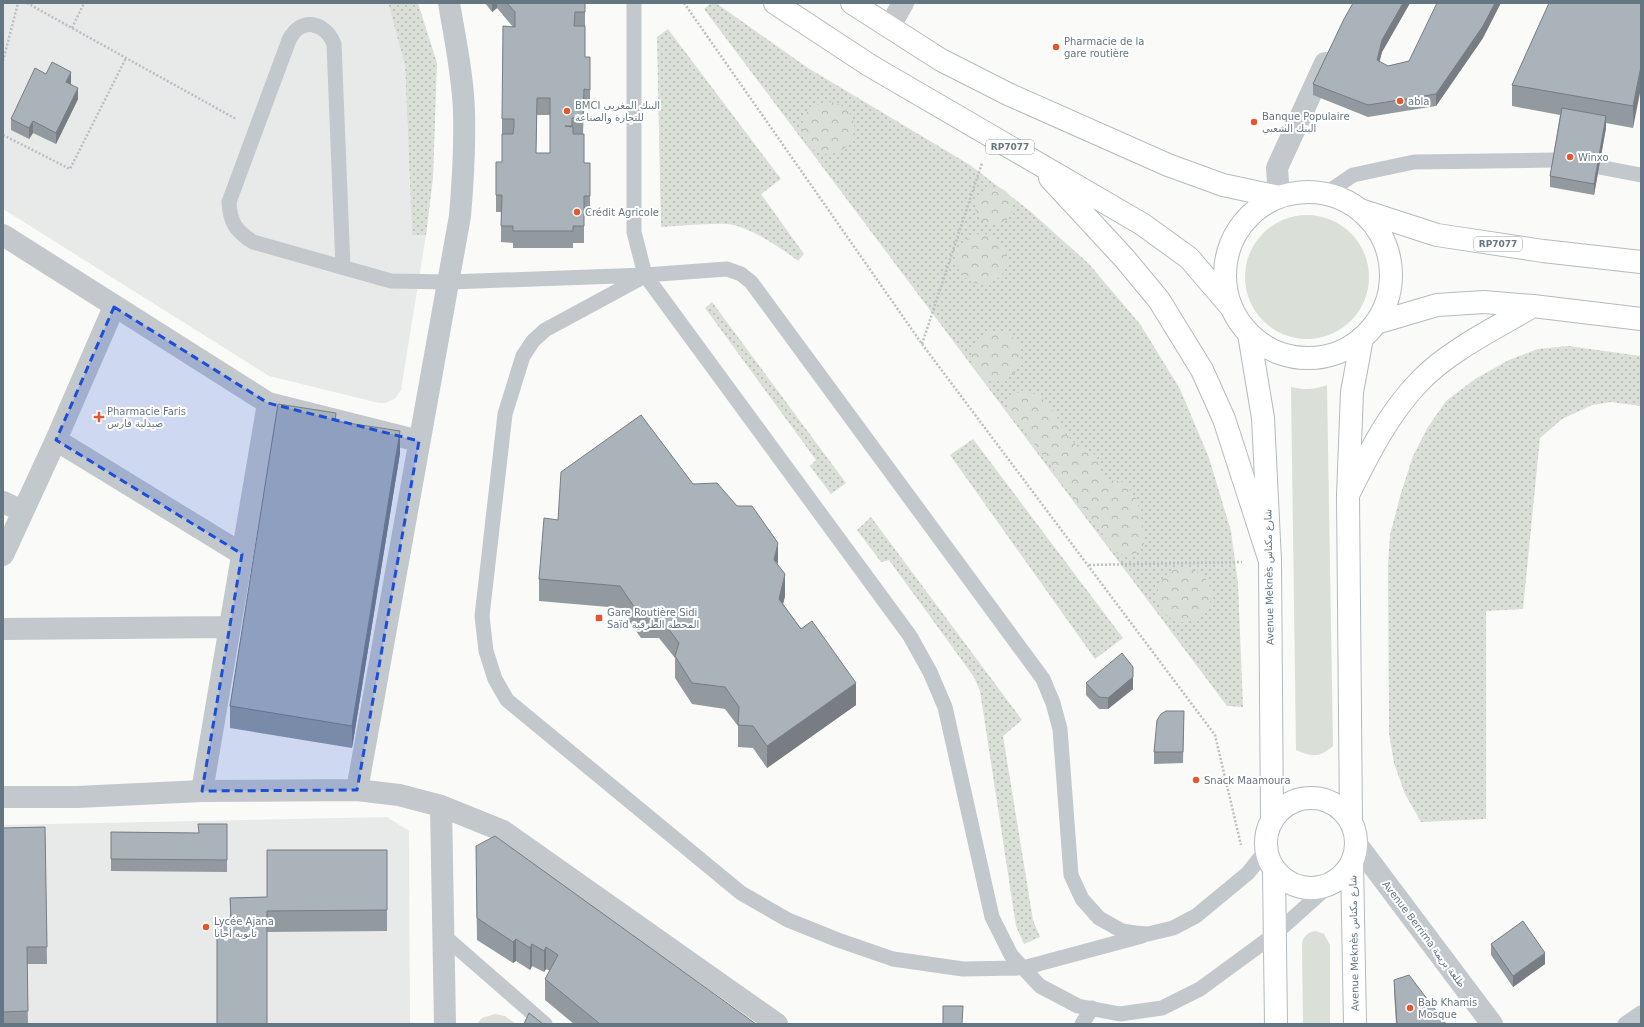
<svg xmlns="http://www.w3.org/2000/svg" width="1644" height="1027" font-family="'DejaVu Sans',Vazirmatn,sans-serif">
	<defs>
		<pattern id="grass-dots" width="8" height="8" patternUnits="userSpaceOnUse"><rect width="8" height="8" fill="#dadfd7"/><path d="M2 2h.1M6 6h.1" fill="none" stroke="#b4b9b4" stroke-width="1.8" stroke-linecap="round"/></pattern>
		<pattern id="forest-crowns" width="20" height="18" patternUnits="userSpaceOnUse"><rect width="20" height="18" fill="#dadfd7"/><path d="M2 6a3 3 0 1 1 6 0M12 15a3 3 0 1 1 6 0" fill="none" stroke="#b4b9b4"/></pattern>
	</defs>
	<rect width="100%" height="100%" fill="#fafaf8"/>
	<path fill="#e8e9e9" d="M3,3H388L405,66L412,235H426L401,390L395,399L385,403H379L269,376L3,209Z
		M387,817L409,831L410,1024H3V825Z"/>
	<path fill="url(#grass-dots)" d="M388,3H418L437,63L433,178L426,235H412L405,66Z
		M711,3H716L808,68L970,165L1030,211L1089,264L1140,324L1180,389L1209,458L1231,531L1238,584L1243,707L1227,706L704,9Z
		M668,29L781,179L761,194L804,254L798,261C782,248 747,225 727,224C705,223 683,226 661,227L657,37Z
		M712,302L846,483L831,494L810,466L816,460L705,308Z
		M1568,346L1641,356V406L1611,402L1592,405L1562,419L1540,438L1523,609L1486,611V819L1421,822L1405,794L1394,763L1389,733L1388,565L1390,535L1401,493L1413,456L1428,427L1446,401L1475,379L1509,360L1538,349Z
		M973,439L1123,638L1095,659L950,455Z
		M871,517L1022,720L1003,736L1033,920L1040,937L1024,944L1016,926L980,691L974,677L889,560L881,562L857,530Z"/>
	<path fill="url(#forest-crowns)" d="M802 128a26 26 0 1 1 52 0a26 26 0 1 1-52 0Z
		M975 206a19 19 0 1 1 38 0a19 19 0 1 1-38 0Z
		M957 259a25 25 0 1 1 50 0a25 25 0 1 1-50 0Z
		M971 356a25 25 0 1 1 50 0a25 25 0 1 1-50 0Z
		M1024,390L1040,396L1054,412L1066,434L1076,445L1093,453L1099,463L1100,474L1109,480L1124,482L1137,500L1143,532L1144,546C1136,555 1128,557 1117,553L1009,411V399L1014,393Z
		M1157 595a27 27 0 1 1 54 0a27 27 0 1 1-54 0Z"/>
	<path fill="#dadfd7" d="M1245 277a62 62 0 1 1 124 0a62 62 0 1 1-124 0Z
		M1327,385L1333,746C1319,758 1312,757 1296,750L1291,387C1304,390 1314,390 1327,385Z
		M1316,931L1324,934L1330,945V1024H1303L1302,944C1303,936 1308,932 1316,931Z
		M495,1014L505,1016L516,1024H477L482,1018Z"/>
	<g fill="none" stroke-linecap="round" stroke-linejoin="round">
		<defs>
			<path id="secondary" d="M1249,334L1263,418L1270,561L1272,821
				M1266 843a45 45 0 1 1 90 0a45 45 0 1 1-90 0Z
				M1351,823L1348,495L1352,392L1362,338
				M1352,862L1355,1024
				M1274,870L1276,1024"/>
			<path id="primary" d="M775,3L869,65L1142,224L1189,258L1231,307
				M852,3L941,60L1008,94L1168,165L1223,185L1279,197
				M1050,178L1125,259L1159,300L1202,370L1224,419L1270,561
				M1225 275a83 83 0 1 1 166 0a83 83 0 1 1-166 0Z
				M1360,210L1437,235L1543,251L1641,262
				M1376,323L1437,305L1484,302L1533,306L1641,319
				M1348,495C1368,455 1388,414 1419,382C1448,351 1496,328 1533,306"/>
		</defs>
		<use href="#secondary" stroke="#b3babf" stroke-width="24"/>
		<use href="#primary" stroke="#b5babe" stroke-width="24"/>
		<path stroke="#bbbfc2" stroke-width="2.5" stroke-dasharray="2 2" stroke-linecap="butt" d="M27,3L236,119
			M684,3L922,344L1215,735L1241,845
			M72,28L84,3
			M3,61L18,3
			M3,135L70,169L126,58
			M922,344L982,163
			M1089,565L1242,562"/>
		<path stroke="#c3c8cc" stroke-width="15" d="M634,3V232L645,275L910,636L930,672L945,707L992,917L1011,955L1040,986L1078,1006L1120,1014L1162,1008L1200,989L1275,934L1332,883
			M1599,167L1641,175
			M1325,194L1353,175L1414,162L1554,160
			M343,267L334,44C325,22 301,16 289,40L229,202C230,223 236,231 253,242L391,281L450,282L645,275L727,269L741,274L751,282L1043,679L1053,703L1060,729L1071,875L1082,899L1099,918L1122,931L1135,933L1148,934L1173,928L1196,916L1248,873L1267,849
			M643,277L545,330L533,341L523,356L505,414L482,616L486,651L495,679L507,700L741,893L788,920L838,940L893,959L963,969L1023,968L1142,936
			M444,936L545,1024
			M1082,1024L1092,1008
			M1625,1024L1641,1013"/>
		<path stroke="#c3c8cc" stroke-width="22" d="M889,28L903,3
			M1279,197L1277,168L1325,63
			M3,235L268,403L419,441
			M56,440L242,554
			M3,502L22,511
			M3,555L56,440L114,307
			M3,629L230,627
			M357,790L460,216C463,181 465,147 464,112C463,76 455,39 449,3
			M202,791L268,403
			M3,797H77L202,791L357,790L399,795L441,806L503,831L777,1024
			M441,806L445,1024
			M1356,843L1492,1024"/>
		<use href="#secondary" stroke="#fff" stroke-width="22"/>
		<use href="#primary" stroke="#fff" stroke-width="22"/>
	</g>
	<path fill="#929a9f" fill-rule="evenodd" d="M485,3H585V57H590V106H584L583,134L584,163L590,180V213H584V243H573V248H513V243L501,242V212H496V195L502,162V119L513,27L497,8L492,12ZM537,115H550V153H536Z
		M1353,3H1410L1382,52L1379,62L1388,66L1409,61L1483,38L1436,106L1368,117L1313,95V84Z
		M1641,3L1633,128L1606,123V128L1594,195L1550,187V176L1560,115L1512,106V85Z
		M46,74L71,83V84L78,99L56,144L33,133L29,139L11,130V119Z
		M336,421L400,453L352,748L230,728V706Z
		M693,484L778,565L785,596L783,604L856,705L767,768L753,748L738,747V726L725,709L692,704L675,678V658L659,638H641L620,608L539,601V579L558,520Z
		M1133,678V689L1108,709H1099L1086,695V683Z
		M1184,711L1183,763L1154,764V752Z
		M227,824V872L111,871V832L198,833Z
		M45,827L47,964H27L28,1024H3V828Z
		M387,850V931L267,932L230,918V898L267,897Z
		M476,868L756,1024H574L545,1000V979L550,971L546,969L544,972L532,966L530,970L516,961L513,963L477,940Z
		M1491,944L1545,964L1513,987L1491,955Z
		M1394,980L1446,1024H1396L1394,991Z"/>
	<path fill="#777d82" d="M492,3H497V8L492,12Z
		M1403,3H1410L1382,52L1377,72V60L1382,40Z
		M1495,3H1501L1483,38L1436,106V94Z
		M1641,66V88L1633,128V106Z
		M71,72V83L66,93V82Z
		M78,88V99L56,144V133Z
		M1606,116V128L1594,195V184Z
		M33,121V133L29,139V128Z
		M400,431V453L352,748V726Z
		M778,543V564L774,560Z
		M785,574V596L779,620V599Z
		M1133,667V689L1108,709V698Z
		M856,683V705L767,768V746Z
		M516,939V961L513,963V942Z
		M532,944V966L530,970V948Z
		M546,947V969L544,972V951Z
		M1545,953V964L1513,987V976Z"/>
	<path fill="#aab3b9" stroke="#777d82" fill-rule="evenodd" d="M507,3H585V12H575L574,26H585V57H590V90L584,89L583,118H572V126H565L573,127V134H584V163H590V196H584V226H573V231H513V226H501L502,195H496V162H502V134H513L514,126V119H502L503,26L515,27V12ZM537,98H550V153H536Z
		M1353,3H1403L1382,40L1377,60L1388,66L1409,61L1437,3H1495L1483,26L1436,94L1368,105L1313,84L1344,19Z
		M1549,3H1641V66L1633,106L1512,85Z
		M52,62L71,72L66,82L78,88L56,133L33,121L29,128L11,119L35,68L46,74Z
		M1562,108L1606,116L1594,184L1550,176Z
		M278,404L336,413L335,421L400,431L352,726L230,706Z
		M641,415L693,484L717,483L737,506H752L778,543L774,560L785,574L779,599L801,629L812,621L856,683L767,746L753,726L738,725L739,707L725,687L692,683L675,656L679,643L659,616L641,617L620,586L539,579L544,518L558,520L561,472Z
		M1122,653L1133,667V677L1108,698L1099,697L1086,683Z
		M1166,711H1184L1183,752H1154L1157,720L1161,714Z
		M198,824H227V860L111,859V832L199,833Z
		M45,827L47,947H27L28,1011L3,1012V828Z
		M495,836L756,1024H600L545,979L558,955L546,947L544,951L532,944L530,948L516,939L513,942L477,918L476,846Z
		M267,850H387V910L267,911V1024H217V918H231L230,898L267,897Z
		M1523,921L1545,953L1513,976L1491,944Z
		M1409,975L1446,1024H1397L1394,980Z
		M943,1006H963L962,1024H943Z
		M529,1013L543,1024H524Z"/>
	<path fill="#1d4ed8" fill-opacity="0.2" stroke="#1d4ed8" stroke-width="3" stroke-dasharray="8 5" stroke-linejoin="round" d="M114,307L268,403L419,441L357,790L202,791L242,554L56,440Z"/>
	<g fill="#e4572e" stroke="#fff" stroke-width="1.5">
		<circle cx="1056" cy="47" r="4"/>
		<circle cx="1400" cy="101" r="4"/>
		<circle cx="567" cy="111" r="4"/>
		<circle cx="1254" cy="122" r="4"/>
		<circle cx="1570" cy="157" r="4"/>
		<circle cx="577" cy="212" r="4"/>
		<path d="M97 411h4v4h4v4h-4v4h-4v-4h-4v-4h4z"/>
		<rect x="595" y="614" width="8" height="8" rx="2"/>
		<circle cx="1196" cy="780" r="4"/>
		<circle cx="206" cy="927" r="4"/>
		<circle cx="1410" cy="1008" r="4"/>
	</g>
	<g text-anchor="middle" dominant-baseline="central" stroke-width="4" stroke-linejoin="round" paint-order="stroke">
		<g fill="#fff" stroke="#939fa8" stroke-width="1">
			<rect x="986" y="140" width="48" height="14" rx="3"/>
			<rect x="1474" y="237" width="48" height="14" rx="3"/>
		</g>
		<g font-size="9" font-weight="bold" fill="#657683">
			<text x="1010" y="147">RP7077</text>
			<text x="1498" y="244">RP7077</text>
		</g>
		<g font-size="10" fill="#657683" stroke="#fff" text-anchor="start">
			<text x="1064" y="41">Pharmacie de la<tspan x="1064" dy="12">gare routière</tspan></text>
			<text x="1408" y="101">abla</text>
			<text x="575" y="105">BMCI البنك المغربي<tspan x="575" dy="12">للتجارة والصناعة</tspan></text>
			<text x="1262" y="116">Banque Populaire<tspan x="1262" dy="12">البنك الشعبي</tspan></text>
			<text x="1578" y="157">Winxo</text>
			<text x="585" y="212">Crédit Agricole</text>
			<text x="107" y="411">Pharmacie Faris<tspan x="107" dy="12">صيدلية فارس</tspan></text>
			<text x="607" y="612">Gare Routière Sidi<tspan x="607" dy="12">Saïd المحطة الطرقية</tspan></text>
			<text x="1204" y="780">Snack Maamoura</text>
			<text x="214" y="921">Lycée Ajana<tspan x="214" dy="12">ثانوية أجانا</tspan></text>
			<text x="1418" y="1002">Bab Khamis<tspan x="1418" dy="12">Mosque</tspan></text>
		</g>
		<g font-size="10" fill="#657683" stroke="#fff">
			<text transform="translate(1269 577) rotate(-91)">Avenue Meknès شارع مكناس</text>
			<text transform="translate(1424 934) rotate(53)">Avenue Berrima طلعة بريمة</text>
			<text transform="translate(1354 943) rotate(-91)">Avenue Meknès شارع مكناس</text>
		</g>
	</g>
	<rect width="1644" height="1027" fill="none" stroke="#657683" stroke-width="8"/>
</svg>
